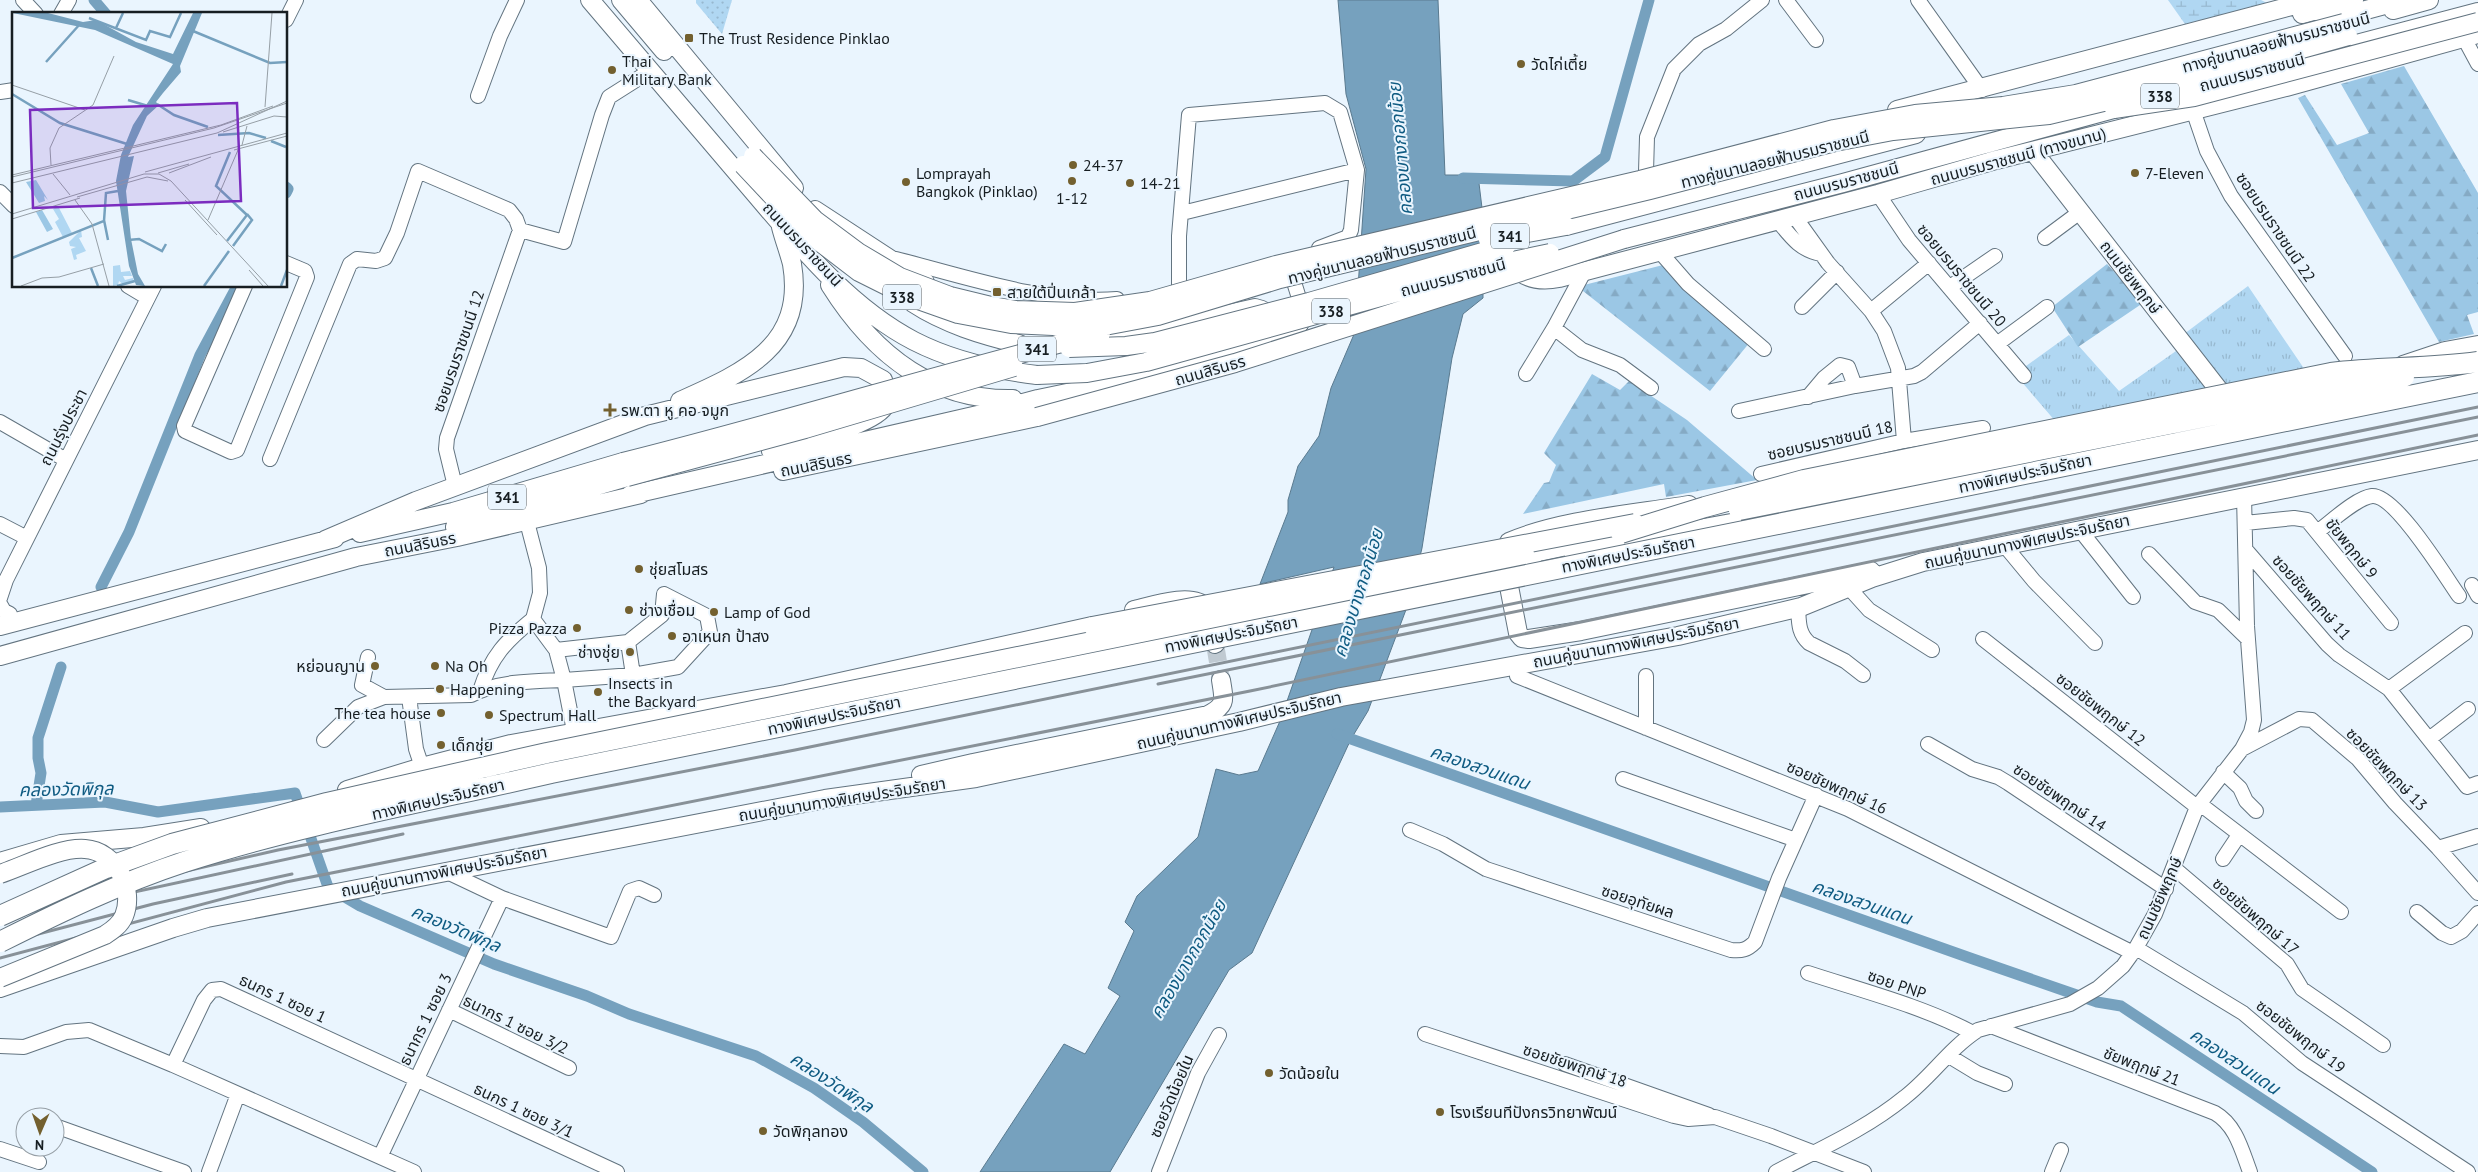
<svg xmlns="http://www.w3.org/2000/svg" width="2478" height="1172" font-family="'PT Sans','Noto Sans Thai',sans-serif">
	<defs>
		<pattern id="grass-tufts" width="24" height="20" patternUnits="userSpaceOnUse" patternTransform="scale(1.25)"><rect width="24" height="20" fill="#b0d7f2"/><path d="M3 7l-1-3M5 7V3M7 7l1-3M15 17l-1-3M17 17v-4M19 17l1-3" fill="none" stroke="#97b8cf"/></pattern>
		<pattern id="forest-firs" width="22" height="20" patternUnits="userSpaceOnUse" patternTransform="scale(1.25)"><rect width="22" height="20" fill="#9bc7e5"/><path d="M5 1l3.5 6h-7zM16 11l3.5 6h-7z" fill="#85aac4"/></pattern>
		<pattern id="wetland-marsh" width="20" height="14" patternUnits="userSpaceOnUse" patternTransform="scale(1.25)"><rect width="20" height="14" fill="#b0d7f2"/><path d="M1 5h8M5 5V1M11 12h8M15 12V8" fill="none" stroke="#97b8cf"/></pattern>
		<pattern id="park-dots" width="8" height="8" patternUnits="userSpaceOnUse" patternTransform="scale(1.25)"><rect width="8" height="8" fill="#b0d7f2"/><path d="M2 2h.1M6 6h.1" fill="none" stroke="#97b8cf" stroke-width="1.8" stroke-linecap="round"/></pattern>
	</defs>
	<rect width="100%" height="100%" fill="#eaf5fe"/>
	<path fill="url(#grass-tufts)" d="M2248,286L2305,370L2224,385L2184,334Z
		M2069,335L2119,391L2176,351L2218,403L2068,436L2015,374Z"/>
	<path fill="url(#forest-firs)" d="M2404,66L2478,193V312L2467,315L2474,334L2439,342L2298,98L2305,95L2337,145L2369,133L2341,84Z
		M1667,264L1750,342L1710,391L1583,291L1584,285Z
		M2107,264L2143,303L2078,347L2052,307Z
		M1592,374L1620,390L1629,381L1687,420L1757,480L1666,497L1664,484L1523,514L1544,483L1549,482L1556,465L1544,453Z"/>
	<path fill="url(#wetland-marsh)" d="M2168,0H2261L2267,3L2185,24Z"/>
	<path fill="url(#park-dots)" d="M696,0H732L722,34L696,3Z"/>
	<path fill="#76a1be" stroke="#5a7a8f" d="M1338,0H1438L1445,175H1478L1482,208L1483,298L1463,314L1452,358L1422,548L1410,599L1368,711L1351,739L1252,953L1229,970L1110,1172H980L1064,1044L1085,1054L1120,996L1108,988L1134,931L1125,922L1137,896L1198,837L1216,769L1239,775L1258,771L1280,721L1334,567L1260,584L1288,512V500L1298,466L1319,436L1331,388L1355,332L1366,169L1346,94Z"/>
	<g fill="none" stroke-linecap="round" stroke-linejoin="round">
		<path stroke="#76a1be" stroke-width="11" d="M94,0L106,14
			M1463,178L1573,181L1605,157L1649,0
			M286,187L288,189L286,193
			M101,587L129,532L200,355L237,286
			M1337,734L1973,959L2097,1002L2121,1006L2372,1172
			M36,805L41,773L38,758V738L61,667
			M0,807L105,802L158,812L295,793L328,887L360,906L494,964L587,996L629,1014L756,1056L814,1088L863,1122L923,1172"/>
		<path stroke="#c0cad2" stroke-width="18" stroke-dasharray="18 9" stroke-linecap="butt" d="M1215,644L1221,680"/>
		<defs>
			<path id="minor" d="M23,0L36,14
				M1786,0L1816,40
				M1918,0L1982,90
				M61,14L69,0
				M286,20L296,0
				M2464,38L2478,64
				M0,92L14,90
				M478,96L500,36L517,0
				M2193,110L2207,151L2231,196L2345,356
				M1646,172L1647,137L1674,69L1699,44L1726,29L1762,0
				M0,192L14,206
				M1878,194L1909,240L2024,376
				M1182,213L1357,170
				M1778,221C1791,237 1800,250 1821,254
				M2045,238L2080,212
				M1660,252L1688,284L1764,349
				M896,259C963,276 1048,305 1117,299
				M128,286L148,298
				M245,286L184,426L185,431L231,452L237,450L307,277L305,271L286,263
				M1179,286V236L1189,115L1325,103L1340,112L1357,170L1351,230L1348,237L1319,248
				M1950,287L1995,256
				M1802,307L1837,272
				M1871,311L1929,263
				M1554,328L1582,350L1620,365L1651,388
				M1262,343C1312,327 1308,327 1293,279L1283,272
				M1997,344L2047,307
				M1526,374L1554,328L1584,272
				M1808,397L1824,378L1840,365L1848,367L1855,386
				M1739,411L1855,386L1914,376L1922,372L1980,323
				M0,422L66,460
				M1904,441L1983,428
				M270,459L350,264L357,259L376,261L385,258L397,233L418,171L509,210L516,219L520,230L564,242L602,115L609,97L650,71
				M1761,474L1904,441L1898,368L1884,331L1871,311L1828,263L1795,217
				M455,486L446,449L447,438L520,230
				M2245,523L2294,518L2307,520L2391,623
				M0,524L27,538
				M2080,530L2133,597
				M2317,532C2331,522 2356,498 2372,496C2395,494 2445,576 2459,596
				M2005,546L2034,581L2095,643
				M2246,550L2327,644L2339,655L2389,689L2467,787L2478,783
				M2149,554L2195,602L2218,610L2248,639
				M2472,585L2478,596
				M1850,589L1869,610L1932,650
				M0,598L6,580L154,286
				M0,604L4,611L10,614
				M1798,608C1799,622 1798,633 1809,643L1845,661L1863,675
				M1983,639L2197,807
				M628,642L633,675
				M556,650L628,642L662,615L664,594L707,616L710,632L678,667L633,675L564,680L574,731
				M368,657L362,685L384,697
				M1517,676L1848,809L2133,953
				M2389,689L2465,633
				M480,691C491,656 506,641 533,619
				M409,697L416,749L422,767
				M1646,728V676
				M2429,739L2468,709
				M324,740L358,707L384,697L471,695C499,681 533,681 564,680L556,650L533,619L540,593L539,568L527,522
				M1928,744L1972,769L1998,777L2008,783L2166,889
				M2242,749L2299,719L2312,720L2358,759L2395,803L2438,848L2478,836
				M2223,772L2240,788L2246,801L2256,811
				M1623,779L1796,840
				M2200,804L2341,912
				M1410,830L1443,844L1486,869L1731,950C1742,951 1747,950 1755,942L1779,878L1816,795
				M2438,848L2478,893
				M2223,859L2239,835
				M2174,868L2287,964L2302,989L2383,1045
				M445,871L502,898L611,937L630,891L639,888L654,895
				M2417,912L2442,933L2451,937L2462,931L2478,913
				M2136,948L2243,1013L2302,1063L2468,1172
				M1808,973C1863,991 1922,1006 1973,1033
				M449,1010L569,1068
				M1991,1026L2215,1113C2236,1125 2242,1151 2250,1172
				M1425,1034L1674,1116L1688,1119L1715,1117L1771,1136L1864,1172
				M0,1046L24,1047L66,1032L89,1030L173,1065L414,1172
				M1949,1056L1977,1073L2005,1084
				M1565,1064L1709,1115
				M173,1065L204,1000L212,990L221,989L617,1172
				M58,1127L184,1172
				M0,1149L39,1162
				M380,1157L502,898
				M209,1172L238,1094
				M1159,1172L1198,1073L1219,1035
				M1776,1172C1820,1149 1866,1129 1905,1097C1931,1077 1950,1048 1978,1030L2070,1004L2098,988L2123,966L2136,948L2155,914L2197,807L2242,749L2251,732L2254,720L2247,626L2244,496
				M2052,1172L2061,1150"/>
			<path id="major" d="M590,0C640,58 689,117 739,175C791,235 843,304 914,341C953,361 994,370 1037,375
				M621,0L664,51
				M638,0L794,188
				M2393,10L2429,0
				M2302,14L2354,0
				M2325,21L2403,0
				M2216,81L2478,12
				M1897,110L2314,0
				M2033,151L2229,403
				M815,210L925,282
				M1566,226L1916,134
				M1624,239L1843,183L2128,105
				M1511,264C1524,279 1540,282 1559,278L1878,194L1996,160L2286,87L2478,34
				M830,285C872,352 931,401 1013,399
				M913,303C945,324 982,335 1019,344
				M2403,365L2445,351L2478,345
				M680,401C743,373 806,346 792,264C789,252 784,239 781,227
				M2166,435L2220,424
				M783,471L1037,417
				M630,495L982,414L1038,399L1115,383L1258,344L1262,343L1270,323L1262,310L1255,308L1165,328L1086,338
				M455,527L627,477
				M360,533L453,512L623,462
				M325,540L416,501L645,416L844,367L861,368L883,380C886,389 889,398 884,407C871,426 795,444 771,451
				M1509,542C1559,520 1634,514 1689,505
				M1573,552L1764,517
				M1532,559C1521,562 1509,563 1507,576L1518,633L1522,638L1529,639L1581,631L1871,571
				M1134,610C1151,606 1193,592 1205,607C1212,616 1213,633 1215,644
				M0,626L335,538
				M0,656L356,557L457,537L641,494
				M921,775L973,763L1208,715C1227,705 1224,700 1221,680
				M347,790L422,767L511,744L786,694L1092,626
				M0,862L61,844L144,837L201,828
				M0,988L173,928L207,918L825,799L976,778L1239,722L1341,697L1678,636L1801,607L1872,578L1923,562L2478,450"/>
			<path id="highway" d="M1524,554L1590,540"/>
		</defs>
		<use href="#minor" stroke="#637480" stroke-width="16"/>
		<use href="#major" stroke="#637480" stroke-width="20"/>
		<use href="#highway" stroke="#637480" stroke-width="22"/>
		<use href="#minor" stroke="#fff" stroke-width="14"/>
		<use href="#major" stroke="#fff" stroke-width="18"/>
		<use href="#highway" stroke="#fff" stroke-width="20"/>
		<path stroke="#889198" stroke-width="3" d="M1158,684L2478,417
			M37,913L403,834
			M0,914L278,850L795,750L2478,407
			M0,944L153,904L292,874
			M0,958L286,882L1250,691L2478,435"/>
		<defs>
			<path id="major-bridge" d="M2114,109L2194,97L2478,22
				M753,156L815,220L858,252L900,277L950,296L991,306L1015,310L1075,312L1150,301L1276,265L1640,180L1834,129L1915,114L2003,106L2076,94L2344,23
				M743,165L804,230L859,272L907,296L958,314L1011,324L1074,327L1110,325L1158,316L1280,279L1650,190L1835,142L1893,131L2049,115L2158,89L2348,36
				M1488,240L1566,226
				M1069,348L1126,346L1155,342L1309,302L1507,245
				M1037,375L1087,373L1146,362L1503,263L1550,253
				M1037,417L1235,363L1624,239
				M623,462C783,422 940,373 1101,333
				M627,477L805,429L1014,367
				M1092,626L1635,523
				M0,874C24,866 60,847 85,849C116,851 135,889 124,916C120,925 113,930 105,935L0,978"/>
			<path id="highway-bridge" d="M1739,510L2404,377
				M1621,533L1705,507L1804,480L2331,373C2380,367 2429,369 2478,362
				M0,916L106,868L172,844L327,803L547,753L1524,554
				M0,942C60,912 120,883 184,862C303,824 429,801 551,773L2478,382"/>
		</defs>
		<use href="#major-bridge" stroke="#637480" stroke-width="20" stroke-linecap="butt"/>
		<use href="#highway-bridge" stroke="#637480" stroke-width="22" stroke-linecap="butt"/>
		<use href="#major-bridge" stroke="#fff" stroke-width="18"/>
		<use href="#highway-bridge" stroke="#fff" stroke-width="20"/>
	</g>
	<g fill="#73602f" stroke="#eaf5fe" stroke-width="2">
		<rect x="684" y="33" width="10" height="10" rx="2.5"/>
		<circle cx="1521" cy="64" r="5"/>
		<circle cx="612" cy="70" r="5"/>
		<circle cx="1073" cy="165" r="5"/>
		<circle cx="2135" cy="173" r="5"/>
		<circle cx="1072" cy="181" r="5"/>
		<circle cx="906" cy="182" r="5"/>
		<circle cx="1130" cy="183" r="5"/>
		<rect x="992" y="287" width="10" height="10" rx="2.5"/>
		<path d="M607.5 402.5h5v5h5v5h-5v5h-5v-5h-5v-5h5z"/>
		<circle cx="639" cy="569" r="5"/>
		<circle cx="629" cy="610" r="5"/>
		<circle cx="714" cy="612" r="5"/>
		<circle cx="577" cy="628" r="5"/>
		<circle cx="672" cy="636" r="5"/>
		<circle cx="630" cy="652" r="5"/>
		<circle cx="375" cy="666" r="5"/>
		<circle cx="435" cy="666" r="5"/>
		<circle cx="440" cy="689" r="5"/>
		<circle cx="598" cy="692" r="5"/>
		<circle cx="441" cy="713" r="5"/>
		<circle cx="489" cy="715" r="5"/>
		<circle cx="441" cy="745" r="5"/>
		<circle cx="1269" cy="1073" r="5"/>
		<circle cx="1440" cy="1112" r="5"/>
		<circle cx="763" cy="1131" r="5"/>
	</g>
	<g text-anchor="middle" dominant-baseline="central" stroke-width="4" stroke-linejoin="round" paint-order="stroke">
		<g fill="#eaf5fe" stroke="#565e64" stroke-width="1">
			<rect x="2141" y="83.5" width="38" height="25" rx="4"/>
			<rect x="1491" y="223.5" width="38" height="25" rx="4"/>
			<rect x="883" y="284.5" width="38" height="25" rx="4"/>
			<rect x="1312" y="298.5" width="38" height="25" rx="4"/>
			<rect x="1018" y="336.5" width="38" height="25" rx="4"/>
			<rect x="488" y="484.5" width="38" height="25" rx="4"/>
		</g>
		<g font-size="15" font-weight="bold" fill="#171e22">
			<text x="2160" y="96">338</text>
			<text x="1510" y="236">341</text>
			<text x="902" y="297">338</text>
			<text x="1331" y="311">338</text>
			<text x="1037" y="349">341</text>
			<text x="507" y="497">341</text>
		</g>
		<g font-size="16" fill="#171e22" stroke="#eaf5fe" text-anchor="start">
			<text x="699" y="38">The Trust Residence Pinklao</text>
			<text x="622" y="61">Thai<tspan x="622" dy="18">Military Bank</tspan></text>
			<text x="1531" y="64">วัดไก่เตี้ย</text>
			<text x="1083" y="165">24-37</text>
			<text x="916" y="173">Lomprayah<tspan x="916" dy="18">Bangkok (Pinklao)</tspan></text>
			<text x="2145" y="173">7-Eleven</text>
			<text x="1140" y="183">14-21</text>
			<text x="1072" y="198" text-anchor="middle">1-12</text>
			<text x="1007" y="292">สายใต้ปิ่นเกล้า</text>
			<text x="621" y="410">รพ.ตา หู คอ จมูก</text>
			<text x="649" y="569">ชุ่ยสโมสร</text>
			<text x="639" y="610">ช่างเชื่อม</text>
			<text x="724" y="612">Lamp of God</text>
			<text x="567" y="628" text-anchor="end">Pizza Pazza</text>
			<text x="682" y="636">อาเหนก ป้าสง</text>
			<text x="620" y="652" text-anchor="end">ช่างชุ่ย</text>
			<text x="365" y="666" text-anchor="end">หย่อนญาน</text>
			<text x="445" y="666">Na Oh</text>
			<text x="608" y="683">Insects in<tspan x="608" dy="18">the Backyard</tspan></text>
			<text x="450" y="689">Happening</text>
			<text x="431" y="713" text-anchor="end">The tea house</text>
			<text x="499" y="715">Spectrum Hall</text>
			<text x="451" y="745">เด็กชุ่ย</text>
			<text x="1279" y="1073">วัดน้อยใน</text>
			<text x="1450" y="1112">โรงเรียนทีปังกรวิทยาพัฒน์</text>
			<text x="773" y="1131">วัดพิกุลทอง</text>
		</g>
		<g font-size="16" fill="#171e22" stroke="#eaf5fe">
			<text transform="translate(2276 42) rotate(-15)">ทางคู่ขนานลอยฟ้าบรมราชชนนี</text>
			<text transform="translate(2252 72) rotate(-15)">ถนนบรมราชชนนี</text>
			<text transform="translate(2018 156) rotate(-15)">ถนนบรมราชชนนี (ทางขนาน)</text>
			<text transform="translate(1775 159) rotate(-14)">ทางคู่ขนานลอยฟ้าบรมราชชนนี</text>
			<text transform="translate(1846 181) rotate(-15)">ถนนบรมราชชนนี</text>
			<text transform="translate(2276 227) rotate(56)">ซอยบรมราชชนนี 22</text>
			<text transform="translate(803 244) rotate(47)">ถนนบรมราชชนนี</text>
			<text transform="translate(1382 255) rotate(-14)">ทางคู่ขนานลอยฟ้าบรมราชชนนี</text>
			<text transform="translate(1962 275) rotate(50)">ซอยบรมราชชนนี 20</text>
			<text transform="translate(1453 277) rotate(-15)">ถนนบรมราชชนนี</text>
			<text transform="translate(2131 277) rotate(52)">ถนนชัยพฤกษ์</text>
			<text transform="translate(458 351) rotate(-71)">ซอยบรมราชชนนี 12</text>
			<text transform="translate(1210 370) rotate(-16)">ถนนสิรินธร</text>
			<text transform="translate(63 427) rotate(-63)">ถนนรุ่งประชา</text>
			<text transform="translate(1830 440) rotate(-13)">ซอยบรมราชชนนี 18</text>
			<text transform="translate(816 464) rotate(-11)">ถนนสิรินธร</text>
			<text transform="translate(2025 473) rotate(-12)">ทางพิเศษประจิมรัถยา</text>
			<text transform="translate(2027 541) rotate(-12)">ถนนคู่ขนานทางพิเศษประจิมรัถยา</text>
			<text transform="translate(420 544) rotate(-11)">ถนนสิรินธร</text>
			<text transform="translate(2352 548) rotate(51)">ชัยพฤกษ์ 9</text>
			<text transform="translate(1628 554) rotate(-11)">ทางพิเศษประจิมรัถยา</text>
			<text transform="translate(2312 597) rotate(48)">ซอยชัยพฤกษ์ 11</text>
			<text transform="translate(1231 634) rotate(-11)">ทางพิเศษประจิมรัถยา</text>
			<text transform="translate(1636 642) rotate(-11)">ถนนคู่ขนานทางพิเศษประจิมรัถยา</text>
			<text transform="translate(2101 709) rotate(38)">ซอยชัยพฤกษ์ 12</text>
			<text transform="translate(834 715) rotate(-12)">ทางพิเศษประจิมรัถยา</text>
			<text transform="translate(1239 720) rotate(-13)">ถนนคู่ขนานทางพิเศษประจิมรัถยา</text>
			<text transform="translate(2387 769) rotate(46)">ซอยชัยพฤกษ์ 13</text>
			<text transform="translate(1837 787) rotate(24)">ซอยชัยพฤกษ์ 16</text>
			<text transform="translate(2060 797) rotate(34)">ซอยชัยพฤกษ์ 14</text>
			<text transform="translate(438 799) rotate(-13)">ทางพิเศษประจิมรัถยา</text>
			<text transform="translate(842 799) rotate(-9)">ถนนคู่ขนานทางพิเศษประจิมรัถยา</text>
			<text transform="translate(444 871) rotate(-11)">ถนนคู่ขนานทางพิเศษประจิมรัถยา</text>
			<text transform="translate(2159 898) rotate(-66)">ถนนชัยพฤกษ์</text>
			<text transform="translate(1638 901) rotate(18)">ซอยอุทัยผล</text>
			<text transform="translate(2256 916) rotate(41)">ซอยชัยพฤกษ์ 17</text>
			<text transform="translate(1897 984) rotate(19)">ซอย PNP</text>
			<text transform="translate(283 998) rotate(25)">ธนกร 1 ซอย 1</text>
			<text transform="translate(425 1019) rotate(-64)">ธนากร 1 ซอย 3</text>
			<text transform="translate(516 1024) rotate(26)">ธนากร 1 ซอย 3/2</text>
			<text transform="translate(2301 1036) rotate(38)">ซอยชัยพฤกษ์ 19</text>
			<text transform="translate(1575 1065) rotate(18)">ซอยชัยพฤกษ์ 18</text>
			<text transform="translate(2142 1066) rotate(21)">ชัยพฤกษ์ 21</text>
			<text transform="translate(1171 1096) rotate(-67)">ซอยวัดน้อยใน</text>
			<text transform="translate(524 1110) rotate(25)">ธนกร 1 ซอย 3/1</text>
		</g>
		<g font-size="18" font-style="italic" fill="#0f5b82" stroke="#eaf5fe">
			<text transform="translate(1400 149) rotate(-95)">คลองบางกอกน้อย</text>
			<text transform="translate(1358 593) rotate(-73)">คลองบางกอกน้อย</text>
			<text transform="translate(1480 767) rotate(19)">คลองสวนแดน</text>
			<text transform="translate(66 789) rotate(-1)">คลองวัดพิกุล</text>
			<text transform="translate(1862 902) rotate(19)">คลองสวนแดน</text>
			<text transform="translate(456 928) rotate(23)">คลองวัดพิกุล</text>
			<text transform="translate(1188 959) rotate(-60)">คลองบางกอกน้อย</text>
			<text transform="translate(2235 1061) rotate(34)">คลองสวนแดน</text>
			<text transform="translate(832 1082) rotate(33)">คลองวัดพิกุล</text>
		</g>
	</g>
	<g transform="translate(12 12)">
		<rect width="275" height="275" fill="#eaf5fe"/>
		<path d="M108,253L109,260L118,259L120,264H111L113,268L121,266L122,270L112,273L107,269L106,273L101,274V254Z" fill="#b0d7f2"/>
		<path d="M24,168L36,188L32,184L33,189L27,191L14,170ZM30,198L41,217L35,220L24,200Z" fill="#9bc7e5"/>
		<path d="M46,194L60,221L51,225L43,210L47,207L41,197Z" fill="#b0d7f2"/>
		<path d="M69,218L70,225L67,226L74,239L64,243L65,247L62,248L59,237L64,235L58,234L57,230Z" fill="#b0d7f2"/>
		<path d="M1,1H36L71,10L84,8L124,30L161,42L181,1H190L168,54L169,60L151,81L144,90L147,93L135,104L116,145L122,144L114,179L119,227L126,262L133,274L124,273L117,254L104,169L109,143L121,113L161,52L83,18Z" fill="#76a1be"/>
		<path fill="none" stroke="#76a1be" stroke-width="2.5" d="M77,6L134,28L138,19L158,25L169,1M104,16L111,1M181,19L258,51L275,50M34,50L68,12M0,82L48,111L115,132M116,88L136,94M145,92L162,103L196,115M206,123L237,121L254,126M259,129L274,135M92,208L96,228M116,228L127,227L150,239L154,232M215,229L235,203L204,174L218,140M221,234L240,208L235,202M0,246L92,209L94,181L106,179M79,256L86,274M105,274L123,269M192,274L217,239M269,274L275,258"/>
		<path fill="none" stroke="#969fa6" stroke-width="1" d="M0,73L73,98M253,95L260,1M211,120L262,104L275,105M230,133L235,114M222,138L275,124M39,153L38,136L47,116L81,93L102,44M133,160L275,121M146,161L177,152M157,161L199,145M41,162L58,183M0,163L209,113L261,94M0,165L202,116L275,91M0,171L205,121L275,89M65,185L135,165L156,169M63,188L80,212L97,274M173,188L205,223M0,202L132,162H147L159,169L256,274M0,207L68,186M196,208L226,138M237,258L251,274M9,274L30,266L47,265L92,252"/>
		<path fill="#7b2cbf" fill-opacity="0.15" stroke="#7b2cbf" stroke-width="2.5" d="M225,91L229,189L21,196L18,98Z"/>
		<rect width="275" height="275" fill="none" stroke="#171e22" stroke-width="2.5"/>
	</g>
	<g transform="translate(40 1132) rotate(182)"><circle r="24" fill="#eaf5fe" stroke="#969fa6"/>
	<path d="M0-4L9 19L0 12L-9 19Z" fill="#73602f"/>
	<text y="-8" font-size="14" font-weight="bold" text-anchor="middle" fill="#171e22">N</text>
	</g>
</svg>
